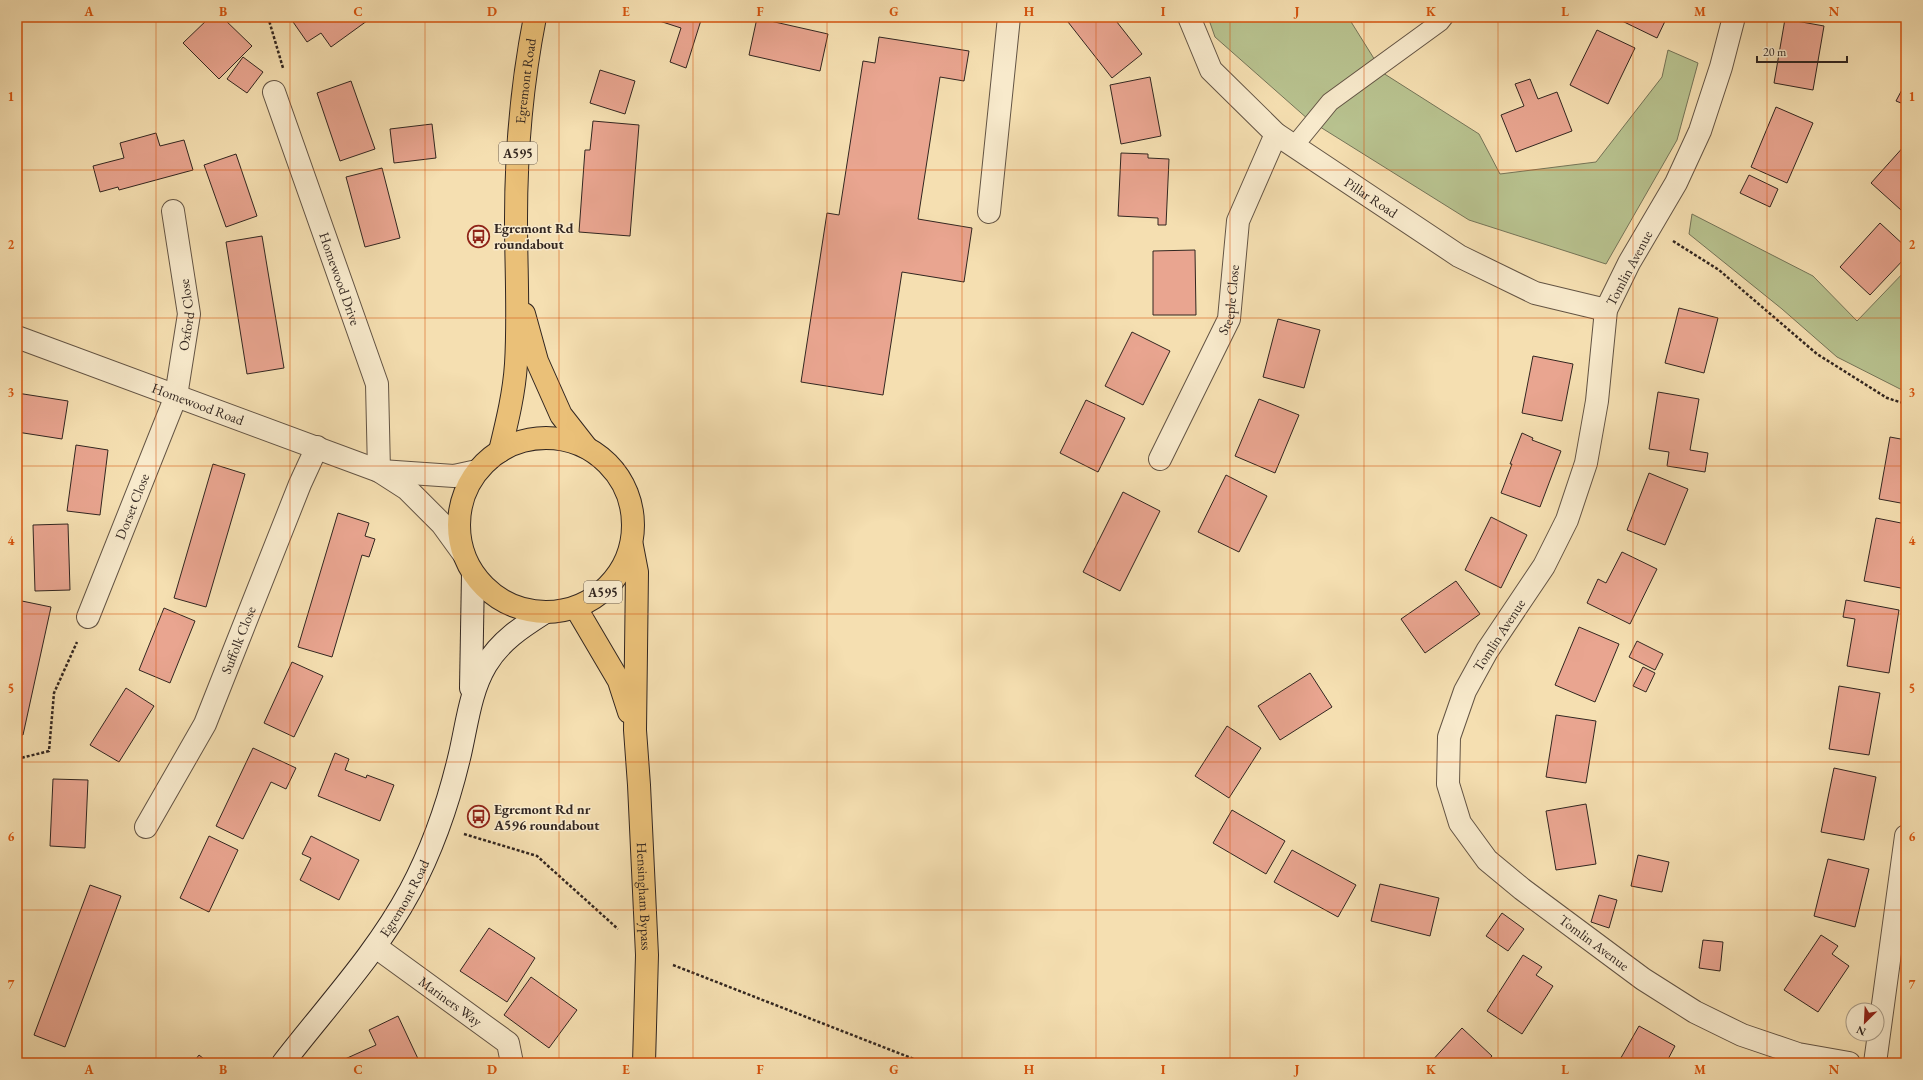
<svg xmlns="http://www.w3.org/2000/svg" width="1923" height="1080" font-family="'EB Garamond',serif">
	<rect width="100%" height="100%" fill="#f5dfb1"/>
	<filter id="stains"><feTurbulence type="fractalNoise" baseFrequency=".005" numOctaves="4"/><feColorMatrix values="0 0 0 0 .2 0 0 0 0 .09 0 0 0 0 .02 0 0 0 .5 -.17"/></filter>
	<radialGradient id="worn" r=".72"><stop offset=".6" stop-color="#630" stop-opacity="0"/><stop offset="1" stop-color="#630" stop-opacity=".3"/></radialGradient>
	<path fill="#b8c28f" stroke="#757458" d="M1208,17H1348L1383,73L1479,134L1500,174L1596,162L1662,77L1668,50L1698,63L1677,140L1606,264L1469,220L1309,120L1215,37Z
		M1692,214L1813,276L1857,321L1906,270V392L1837,357L1782,309L1689,234Z"/>
	<path fill="#e9a590" stroke="#322620" d="M210,17H222L252,46L219,79L183,43Z
		M293,17H370L371,18L331,47L321,33L307,42L291,19Z
		M702,17L686,68L670,62L681,28L647,17Z
		M1075,17H1113L1142,54L1112,78L1068,22Z
		M1622,17H1667L1657,38L1620,20Z
		M757,18L828,34L820,71L749,55Z
		M1785,19L1824,26L1813,90L1774,83Z
		M1597,30L1635,48L1608,104L1570,85Z
		M879,37L969,51L964,81L940,77L918,219L972,228L964,282L902,272L883,395L801,382L827,213L839,215L863,61L875,63Z
		M243,57L263,72L247,93L227,79Z
		M600,70L635,81L625,114L590,103Z
		M1150,77L1161,136L1121,144L1110,85Z
		M1530,79L1538,99L1557,92L1572,131L1516,152L1501,115L1524,106L1515,84Z
		M351,81L375,149L340,161L317,93Z
		M1906,82V105L1896,101Z
		M1776,107L1813,123L1787,183L1751,167Z
		M593,121L639,125L630,236L579,232L585,150H590Z
		M432,124L436,158L394,163L390,129Z
		M156,133L160,146L184,140L193,170L119,190L118,187L100,192L93,166L124,158L120,143Z
		M1906,144V205L1901,210L1871,183Z
		M1121,153L1148,154V158L1169,159L1166,225H1158V218L1118,216Z
		M236,154L257,216L226,227L204,165Z
		M382,168L400,238L365,247L346,177Z
		M1749,175L1778,189L1770,207L1740,193Z
		M1880,223L1906,247V257L1870,295L1840,267Z
		M262,236L284,368L247,374L226,242Z
		M1195,250L1196,315H1153V251Z
		M1679,308L1718,318L1704,373L1665,363Z
		M1278,319L1320,330L1304,388L1263,377Z
		M1132,332L1170,351L1143,405L1105,386Z
		M1533,356L1573,364L1562,421L1522,413Z
		M1658,392L1699,399L1690,450L1708,453L1705,472L1667,466L1669,452L1649,449Z
		M17,393L68,401L62,439L17,432Z
		M1259,399L1299,415L1275,473L1235,456Z
		M1086,400L1125,418L1098,472L1060,453Z
		M1522,433L1533,438L1532,440L1561,451L1540,507L1501,493L1512,464H1510Z
		M1890,437L1906,440V504L1879,499Z
		M76,445L108,450L100,515L67,511Z
		M213,464L245,474L206,607L174,598Z
		M1649,473L1688,489L1665,545L1627,530Z
		M1226,475L1267,496L1239,552L1198,532Z
		M1123,492L1160,511L1120,591L1083,572Z
		M338,513L369,523L365,536L375,539L369,557L362,555L332,657L298,647Z
		M1491,517L1527,535L1501,588L1465,570Z
		M1876,518L1906,524V589L1864,581Z
		M68,524L70,590L35,591L33,525Z
		M1622,552L1657,569L1630,624L1587,603L1598,579L1606,583Z
		M1456,581L1480,614L1425,653L1401,619Z
		M17,600L51,607L23,735L17,734Z
		M1846,600L1899,610L1889,673L1847,666L1855,619L1843,617Z
		M164,608L195,621L170,683L139,670Z
		M1579,627L1619,644L1595,702L1555,685Z
		M1637,641L1663,654L1655,670L1629,657Z
		M292,662L323,676L294,737L264,723Z
		M1643,667L1655,673L1646,692L1633,686Z
		M1310,673L1332,707L1280,740L1258,706Z
		M1839,686L1880,693L1869,755L1829,749Z
		M126,688L154,706L119,762L90,745Z
		M1556,715L1596,721L1586,783L1546,777Z
		M1227,726L1261,748L1229,798L1195,776Z
		M253,748L296,768L286,789L271,782L243,839L216,826Z
		M335,753L349,759L345,770L366,778L367,775L394,785L380,821L318,796Z
		M1834,768L1876,777L1864,840L1821,832Z
		M53,779L88,780L85,848L50,846Z
		M1586,804L1596,864L1556,870L1546,811Z
		M1232,810L1285,841L1266,874L1213,843Z
		M209,836L238,850L209,912L180,898Z
		M311,836L359,860L339,900L300,880L311,858L302,854Z
		M1292,850L1356,885L1338,917L1274,882Z
		M1638,855L1669,862L1662,892L1631,886Z
		M1828,859L1869,869L1855,927L1814,916Z
		M1380,884L1439,898L1430,936L1371,921Z
		M90,885L121,896L65,1047L34,1035Z
		M1599,895L1617,900L1609,928L1591,922Z
		M1502,913L1524,929L1508,951L1486,936Z
		M489,928L535,958L507,1002L460,971Z
		M1821,935L1838,946L1832,954L1849,966L1818,1012L1784,990Z
		M1703,940L1723,942L1720,971L1699,968Z
		M1523,955L1542,967L1536,975L1553,986L1522,1034L1487,1011Z
		M531,977L577,1010L549,1048L504,1015Z
		M398,1016L420,1063H346L345,1059L376,1045L369,1030Z
		M1639,1026L1675,1046L1666,1063H1618Z
		M1462,1028L1492,1056L1486,1063H1430Z
		M199,1055L209,1063H193Z"/>
	<g fill="none" stroke-linecap="round" stroke-linejoin="round">
		<defs>
			<path id="service" d="M1294,146L1330,102L1440,22L1444,17"/>
			<g id="minor">
				<path id="s1" d="M1189,17L1211,70L1276,134L1459,256L1535,293L1606,310"/>
				<path id="s2" d="M1734,17L1721,67L1700,131L1676,183L1629,263L1606,310L1597,401L1586,463L1567,520L1544,566L1487,651L1465,691L1449,737L1448,784L1460,823L1487,860L1522,889L1643,979L1695,1012L1742,1035L1798,1054L1849,1063"/>
				<path id="s3" d="M274,92L377,384L379,471"/>
				<path d="M989,212L1009,17"/>
				<path id="s4" d="M1160,459L1229,319L1238,221L1276,134"/>
				<path id="s5" d="M88,617L176,396L189,314L173,211"/>
				<path id="s6" d="M146,827L205,724L300,484L317,447"/>
				<path id="s7" d="M376,947L508,1043L512,1063"/>
				<path d="M1875,1063L1906,836"/>
			</g>
			<g id="tertiary">
				<path id="s8" d="M17,337L379,471L407,489L442,524L463,553"/>
				<path d="M381,471L454,476L477,471"/>
			</g>
			<g id="secondary">
				<path d="M471,688L473,574"/>
				<path id="s9" d="M283,1063C327,1006 376,954 410,891C433,848 449,801 460,754C467,724 470,692 486,665C500,641 522,627 544,613"/>
			</g>
			<g id="trunk">
				<path d="M524,314L537,361L561,415L586,447"/>
				<circle cx="546" cy="525" r="87"/>
				<path id="s10" d="M500,451C507,422 514,394 516,364C519,316 516,268 516,219C516,152 522,83 535,17"/>
				<path id="s11" d="M632,546L637,572L635,730L639,785L647,955L644,1063"/>
				<path d="M576,608L619,681L629,712"/>
			</g>
		</defs>
		<use href="#service" stroke="#635444" stroke-width="20"/>
		<use href="#minor" stroke="#635444" stroke-width="24"/>
		<use href="#tertiary" stroke="#635444" stroke-width="24"/>
		<use href="#secondary" stroke="#322620" stroke-width="24"/>
		<use href="#trunk" stroke="#322620" stroke-width="24"/>
		<path stroke="#322620" stroke-width="2.5" stroke-dasharray="3 2" stroke-linecap="butt" d="M268,17L283,68
			M1673,241L1719,270L1817,354L1887,398L1906,404
			M17,759L49,751L54,693L77,642
			M464,834L537,856L618,929
			M673,965L924,1063"/>
		<use href="#service" stroke="#f8eacc" stroke-width="18"/>
		<use href="#minor" stroke="#f8eacc" stroke-width="22"/>
		<use href="#tertiary" stroke="#f8eacc" stroke-width="22"/>
		<use href="#secondary" stroke="#f8eacc" stroke-width="22"/>
		<use href="#trunk" stroke="#eac078" stroke-width="22"/>
	</g>
	<path fill="none" stroke="#d6540e" stroke-width="1" stroke-opacity="0.55" d="M156,17V1063M290,17V1063M425,17V1063M559,17V1063M693,17V1063M827,17V1063M962,17V1063M1096,17V1063M1230,17V1063M1364,17V1063M1498,17V1063M1633,17V1063M1767,17V1063M17,170H1906M17,318H1906M17,466H1906M17,614H1906M17,762H1906M17,910H1906"/>
	<defs>
		<symbol id="bus-ring" viewBox="-11 -11 22 22"><circle r="9.5" fill="#f8eacc" stroke="#8f2418" stroke-width="1.5"/><path d="M-5-6H5V4H4V6H2V4H-2V6H-4V4H-5ZM-3.5-4V0h7V-4ZM-3.5 1.2v1.5H-2V1.2ZM2 1.2v1.5H3.5V1.2Z" fill="#8f2418"/></symbol>
	</defs>
	<g fill-rule="evenodd">
		<use href="#bus-ring" x="466" y="224" width="25" height="25"/>
		<use href="#bus-ring" x="466" y="804" width="25" height="25"/>
	</g>
	<g text-anchor="middle" dominant-baseline="central" stroke-width="3" stroke-linejoin="round" paint-order="stroke">
		<g fill="#f8eacc" stroke="#6d6154" stroke-width="1">
			<rect x="499" y="142" width="38" height="22" rx="3"/>
			<rect x="584" y="581" width="38" height="22" rx="3"/>
		</g>
		<g font-size="13" font-weight="bold" fill="#322620">
			<text x="518" y="153">A595</text>
			<text x="603" y="592">A595</text>
		</g>
		<g font-size="14" fill="#322620" stroke="#f8eacc">
			<text stroke="none"><textPath href="#s10" startOffset="372">Egremont Road</textPath></text>
			<text stroke="none"><textPath href="#s1" startOffset="263">Pillar Road</textPath></text>
			<text transform="translate(1629 268) rotate(-62)">Tomlin Avenue</text>
			<text stroke="none"><textPath href="#s3" startOffset="198">Homewood Drive</textPath></text>
			<text stroke="none"><textPath href="#s4" startOffset="175">Steeple Close</textPath></text>
			<text stroke="none"><textPath href="#s5" startOffset="320">Oxford Close</textPath></text>
			<text stroke="none"><textPath href="#s8" startOffset="193">Homewood Road</textPath></text>
			<text stroke="none"><textPath href="#s5" startOffset="119">Dorset Close</textPath></text>
			<text transform="translate(1499 635) rotate(-57)">Tomlin Avenue</text>
			<text stroke="none"><textPath href="#s6" startOffset="209">Suffolk Close</textPath></text>
			<text stroke="none"><textPath href="#s11" startOffset="351">Hensingham Bypass</textPath></text>
			<text stroke="none"><textPath href="#s9" startOffset="205">Egremont Road</textPath></text>
			<text stroke="none"><textPath href="#s2" startOffset="1053">Tomlin Avenue</textPath></text>
			<text stroke="none"><textPath href="#s7" startOffset="92">Mariners Way</textPath></text>
		</g>
		<g font-size="14" font-weight="bold" fill="#322620" stroke="#f8eacc" text-anchor="start">
			<text x="494" y="228">Egremont Rd<tspan x="494" dy="16">roundabout</tspan></text>
			<text x="494" y="809">Egremont Rd nr<tspan x="494" dy="16">A596 roundabout</tspan></text>
		</g>
	</g>
	<rect width="1923" height="1080" fill="none" stroke="#f5dfb1" stroke-width="44"/>
	<g transform="translate(1865 1022) rotate(204)"><circle r="19" fill="#f8eacc" stroke="#a99c87"/>
	<path d="M0-3L7 15L0 10L-7 15Z" fill="#8f2418"/>
	<text y="-6" font-size="11" font-weight="bold" text-anchor="middle" fill="#322620">N</text>
	</g>
	<path d="M1757 56v6h90v-6" fill="none" stroke="#322620" stroke-width="2"/>
	<text x="1763" y="56" font-size="12" fill="#322620" stroke="#f8eacc" stroke-width="3" paint-order="stroke">20 m</text>
	<rect x="22" y="22" width="1879" height="1036" fill="none" stroke="#d6540e" stroke-width="1.5"/>
	<g font-size="13" text-anchor="middle" font-weight="bold" fill="#d6540e">
		<text x="89" y="16">A</text>
		<text x="223" y="16">B</text>
		<text x="358" y="16">C</text>
		<text x="492" y="16">D</text>
		<text x="626" y="16">E</text>
		<text x="760" y="16">F</text>
		<text x="894" y="16">G</text>
		<text x="1029" y="16">H</text>
		<text x="1163" y="16">I</text>
		<text x="1297" y="16">J</text>
		<text x="1431" y="16">K</text>
		<text x="1565" y="16">L</text>
		<text x="1700" y="16">M</text>
		<text x="1834" y="16">N</text>
		<text x="11" y="101">1</text>
		<text x="1912" y="101">1</text>
		<text x="11" y="249">2</text>
		<text x="1912" y="249">2</text>
		<text x="11" y="397">3</text>
		<text x="1912" y="397">3</text>
		<text x="11" y="545">4</text>
		<text x="1912" y="545">4</text>
		<text x="11" y="693">5</text>
		<text x="1912" y="693">5</text>
		<text x="11" y="841">6</text>
		<text x="1912" y="841">6</text>
		<text x="11" y="989">7</text>
		<text x="1912" y="989">7</text>
		<text x="89" y="1074">A</text>
		<text x="223" y="1074">B</text>
		<text x="358" y="1074">C</text>
		<text x="492" y="1074">D</text>
		<text x="626" y="1074">E</text>
		<text x="760" y="1074">F</text>
		<text x="894" y="1074">G</text>
		<text x="1029" y="1074">H</text>
		<text x="1163" y="1074">I</text>
		<text x="1297" y="1074">J</text>
		<text x="1431" y="1074">K</text>
		<text x="1565" y="1074">L</text>
		<text x="1700" y="1074">M</text>
		<text x="1834" y="1074">N</text>
	</g>
	<rect width="100%" height="100%" filter="url(#stains)"/>
	<rect width="100%" height="100%" fill="url(#worn)"/>
</svg>
